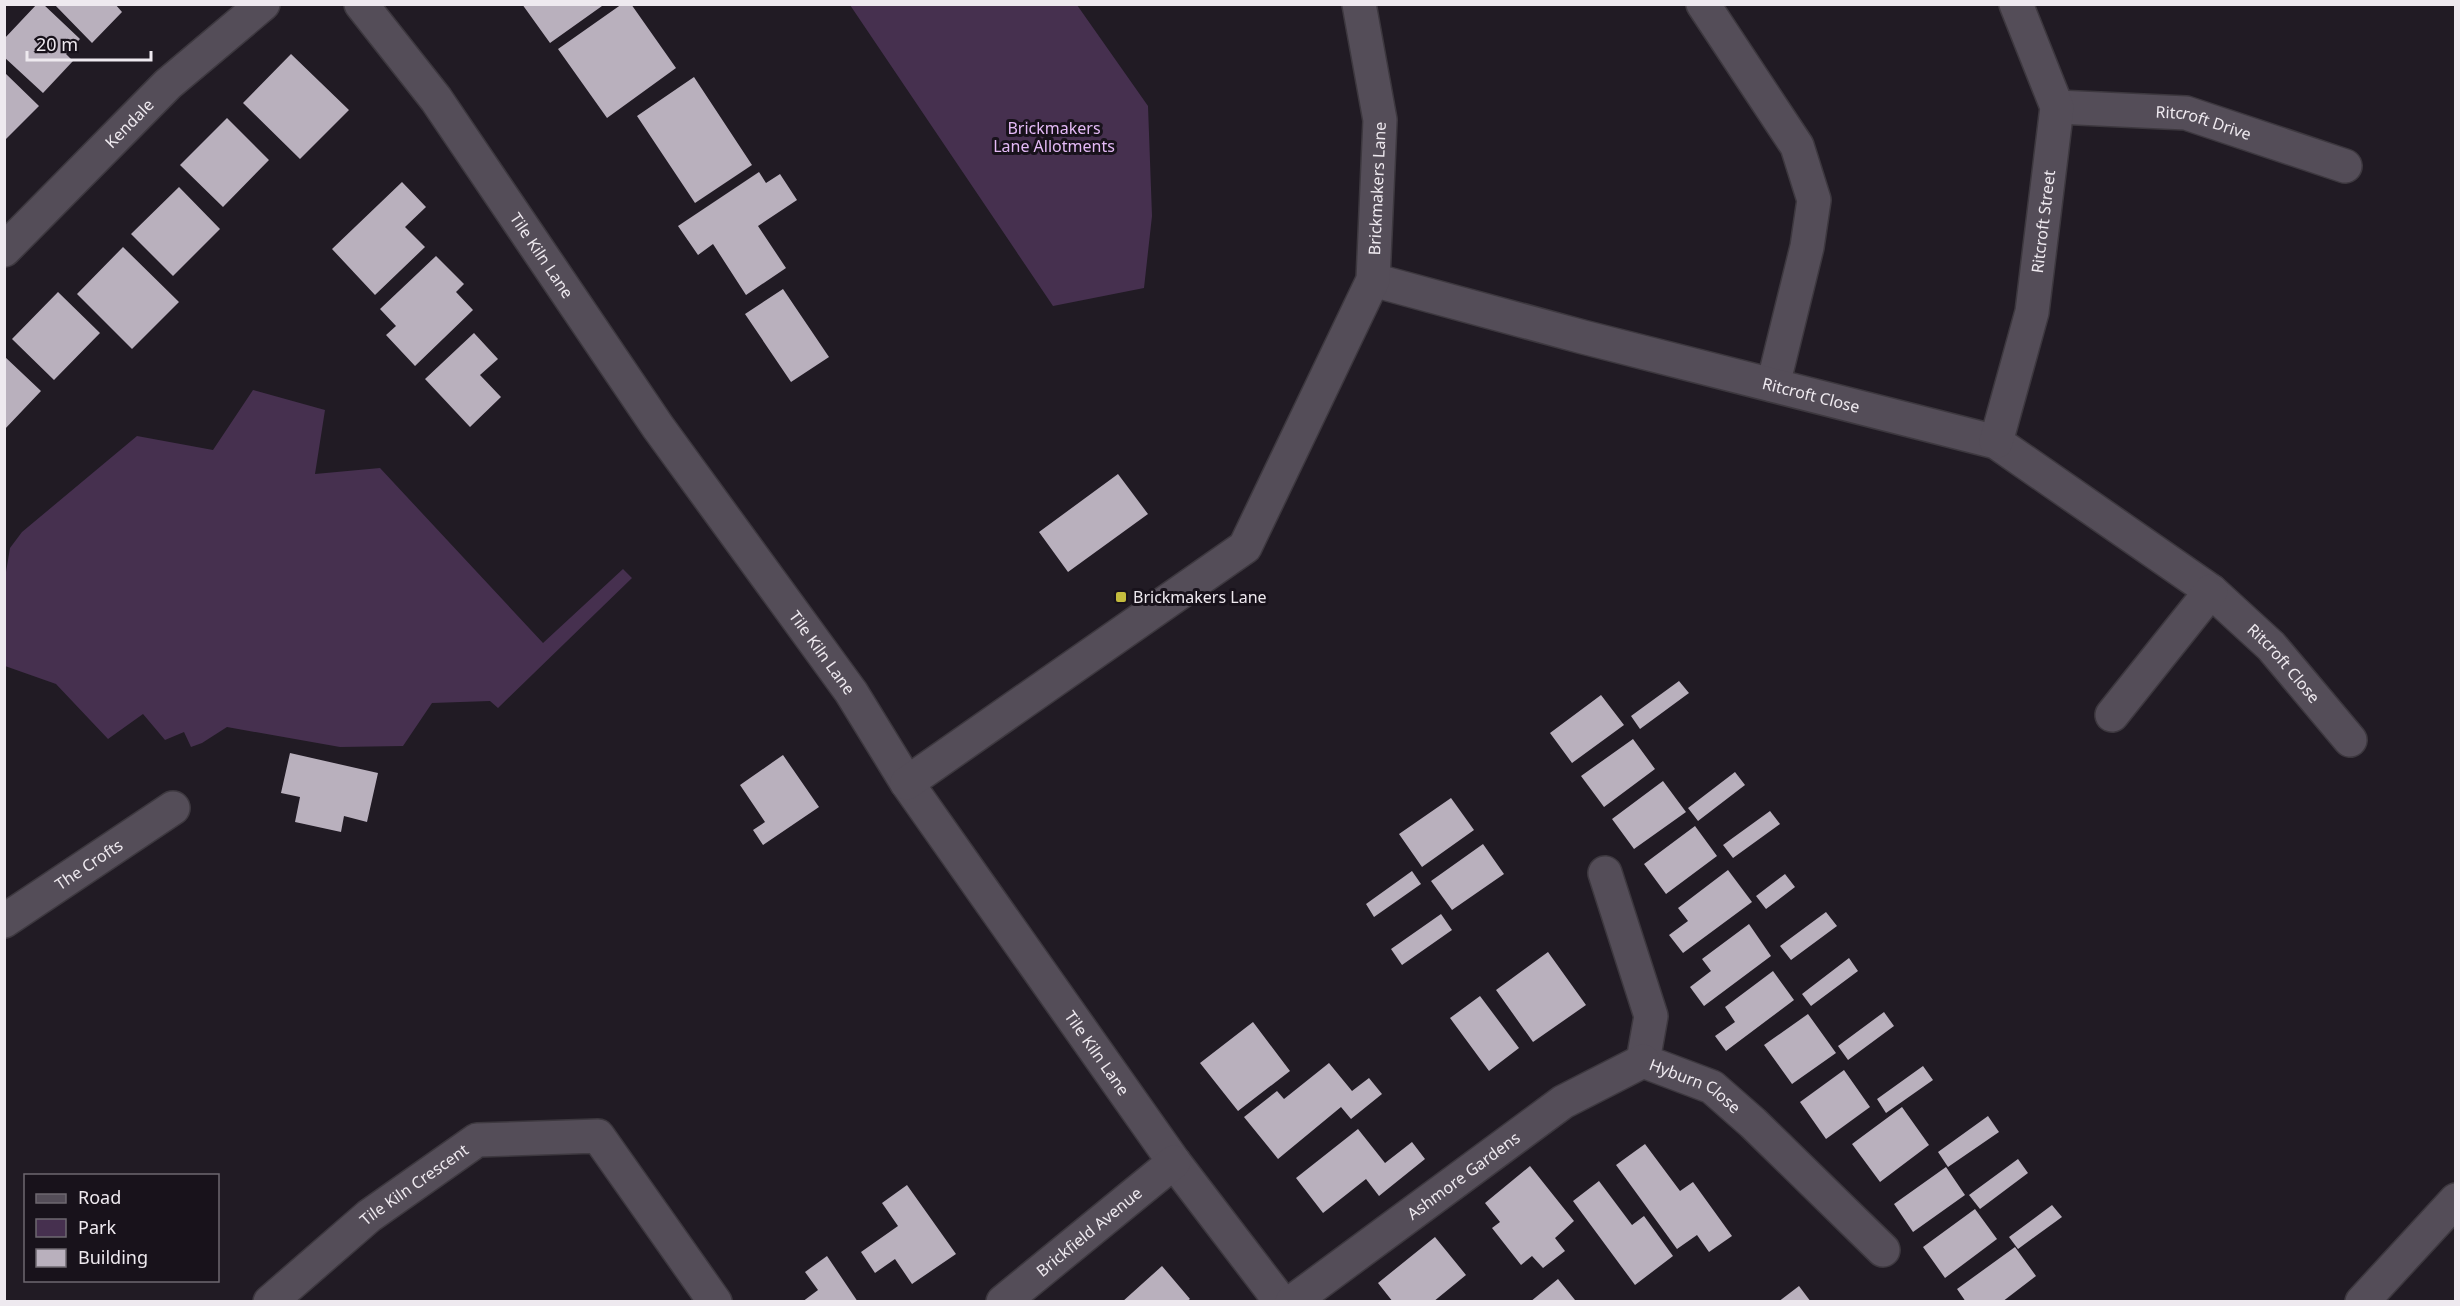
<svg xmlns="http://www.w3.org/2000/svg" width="2460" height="1306" font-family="'Noto Sans',sans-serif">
	<rect width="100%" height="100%" fill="#211b24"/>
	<path fill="#46304f" d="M850,5H1077L1148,106L1152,216L1144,288L1053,306Z
		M253,390L325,410L315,474L380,468L543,643L623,569L632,578L498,708L490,701L432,703L403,746L340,747L227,727L202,743L191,747L184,732L165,740L143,714L108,739L56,684L5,666V578L10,548L22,532L137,436L213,450Z"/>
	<path fill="#b9b0bd" d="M37,4H43L80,39L66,54L73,61L43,93L4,57V39Z
		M54,4H115L122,12L92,43Z
		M522,4H601L602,6L550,43Z
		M622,4H631L676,68L607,118L558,49Z
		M291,54L349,110L300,159L243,103Z
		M4,72L39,106L4,141Z
		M694,77L752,165L695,203L637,116Z
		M227,118L269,160L223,207L180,165Z
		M759,172L766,183L780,174L797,200L758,226L786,268L746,295L713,244L698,255L678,226Z
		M402,182L426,207L405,227L425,247L375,295L332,249Z
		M179,187L220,229L173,276L131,234Z
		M123,247L179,302L132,349L77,294Z
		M436,256L464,284L456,292L473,310L415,366L386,335L396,326L380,309Z
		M783,289L829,357L791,382L745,314Z
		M58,292L100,333L54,380L12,339Z
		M474,333L498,359L480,375L501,397L470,427L425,379Z
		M4,356L41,391L4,430Z
		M1118,474L1148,514L1068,572L1039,532Z
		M1679,681L1689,693L1640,729L1631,716Z
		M1601,695L1624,725L1572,763L1550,733Z
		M1633,739L1655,769L1604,807L1581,776Z
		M290,753L378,773L367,822L344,816L341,832L295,822L300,797L281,793Z
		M783,755L819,807L763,845L753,830L765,822L740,785Z
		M1735,772L1745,785L1698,821L1688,808Z
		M1663,781L1686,812L1634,849L1612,819Z
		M1451,798L1474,830L1422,867L1399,834Z
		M1770,811L1780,824L1733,858L1723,845Z
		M1695,826L1717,856L1666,894L1644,864Z
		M1483,844L1504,874L1452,910L1431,881Z
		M1728,870L1752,902L1683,953L1669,935L1688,921L1678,908Z
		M1412,871L1421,884L1374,917L1366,904Z
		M1785,874L1795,887L1766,909L1756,896Z
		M1826,912L1837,926L1791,960L1780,946Z
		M1441,914L1452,930L1402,965L1391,949Z
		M1749,924L1771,956L1704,1006L1690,987L1711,971L1702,959Z
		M1548,952L1586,1005L1533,1042L1496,990Z
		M1849,958L1858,971L1811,1006L1802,994Z
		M1773,971L1794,1000L1726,1051L1715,1036L1735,1022L1725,1007Z
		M1480,996L1519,1048L1489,1071L1450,1018Z
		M1884,1012L1894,1026L1848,1060L1838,1046Z
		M1808,1014L1836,1053L1792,1084L1764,1045Z
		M1253,1022L1290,1071L1238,1111L1200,1063Z
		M1329,1063L1352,1091L1369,1078L1382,1094L1351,1119L1341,1107L1278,1159L1244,1117L1277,1091L1284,1099Z
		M1923,1066L1933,1080L1886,1113L1877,1099Z
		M1844,1070L1870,1107L1826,1139L1800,1102Z
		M1902,1107L1929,1145L1880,1182L1852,1144Z
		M1988,1116L1999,1132L1948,1167L1938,1152Z
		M1358,1129L1385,1163L1412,1142L1425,1159L1379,1196L1366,1179L1323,1213L1296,1178Z
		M1645,1144L1680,1191L1693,1182L1732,1236L1709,1252L1697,1235L1677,1249L1616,1165Z
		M2018,1159L2028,1173L1980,1209L1969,1195Z
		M1530,1166L1574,1221L1555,1238L1565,1251L1543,1268L1532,1256L1521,1265L1492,1228L1500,1222L1485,1203Z
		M1946,1167L1965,1195L1913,1232L1894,1204Z
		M1599,1181L1632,1225L1644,1216L1673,1256L1635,1285L1573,1201Z
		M907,1185L956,1254L912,1284L895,1259L875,1273L861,1252L898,1226L882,1203Z
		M2052,1205L2062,1217L2018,1249L2009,1237Z
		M1975,1209L1997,1239L1945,1278L1923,1247Z
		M1435,1237L1466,1275L1433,1302H1393L1378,1283Z
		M2015,1247L2036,1276L2002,1302H1966L1957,1289Z
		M827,1256L858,1302H802L818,1290L805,1272Z
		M1162,1266L1190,1299L1186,1302H1122Z
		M1558,1279L1575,1300L1573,1302H1530Z
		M1799,1286L1811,1302H1778Z"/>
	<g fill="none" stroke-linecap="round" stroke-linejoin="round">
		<defs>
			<g id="minor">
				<path id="s1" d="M361,4L436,99L658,427L851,692L907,783L1174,1162L1281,1302"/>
				<path d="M1703,4L1797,146L1814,200L1807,247L1773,385"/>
				<path id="s2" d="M2057,107L2186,113L2345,166"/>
				<path id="s3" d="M4,250L168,84L263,4"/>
				<path id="s4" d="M1373,280L1583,337L1996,442L2211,591L2271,646L2350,740"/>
				<path id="s5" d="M1996,442L2032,312L2057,107L2016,4"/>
				<path d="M2112,715L2211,591"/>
				<path id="s6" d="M907,783L1245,547L1373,280L1380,120L1359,4"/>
				<path id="s7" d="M1605,873L1651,1016L1643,1061L1712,1087L1753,1123L1883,1250"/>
				<path id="s8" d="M4,921L173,808"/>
				<path id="s9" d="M270,1302L369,1216L477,1140L598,1136L715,1302"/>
				<path id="s10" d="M1003,1302L1174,1162"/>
				<path id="s11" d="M1292,1302L1563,1102L1643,1061"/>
				<path d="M2362,1302L2456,1200"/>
			</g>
		</defs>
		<use href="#minor" stroke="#3d383f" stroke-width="36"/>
		<use href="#minor" stroke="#544d58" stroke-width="33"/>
	</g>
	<rect fill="#c4bc3e" stroke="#18121b" stroke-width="2" x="1115" y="591" width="12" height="12" rx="3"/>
	<g text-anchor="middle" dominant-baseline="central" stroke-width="6" stroke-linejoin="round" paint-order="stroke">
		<g font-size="16" fill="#eee9ef" stroke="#18121b">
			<text stroke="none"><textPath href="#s3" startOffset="178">Kendale</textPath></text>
			<text stroke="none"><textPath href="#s2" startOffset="148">Ritcroft Drive</textPath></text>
			<text stroke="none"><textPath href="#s6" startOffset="800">Brickmakers Lane</textPath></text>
			<text stroke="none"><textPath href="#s5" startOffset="226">Ritcroft Street</textPath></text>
			<text stroke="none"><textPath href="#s1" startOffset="310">Tile Kiln Lane</textPath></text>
			<text stroke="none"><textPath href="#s4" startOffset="453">Ritcroft Close</textPath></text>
			<text stroke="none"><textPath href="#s1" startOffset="796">Tile Kiln Lane</textPath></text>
			<text stroke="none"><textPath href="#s4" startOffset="1008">Ritcroft Close</textPath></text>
			<text stroke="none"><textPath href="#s8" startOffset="102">The Crofts</textPath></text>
			<text stroke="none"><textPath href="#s1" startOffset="1282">Tile Kiln Lane</textPath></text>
			<text stroke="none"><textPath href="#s7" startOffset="254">Hyburn Close</textPath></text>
			<text stroke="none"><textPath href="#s11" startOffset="213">Ashmore Gardens</textPath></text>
			<text stroke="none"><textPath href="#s9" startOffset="186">Tile Kiln Crescent</textPath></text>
			<text stroke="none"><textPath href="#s10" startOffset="111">Brickfield Avenue</textPath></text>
		</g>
		<g font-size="16" fill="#e4baf6" stroke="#18121b">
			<text x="1054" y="128">Brickmakers<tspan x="1054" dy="18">Lane Allotments</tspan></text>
		</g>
		<g font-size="16" fill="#eee9ef" stroke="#18121b" text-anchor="start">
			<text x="1133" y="597">Brickmakers Lane</text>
		</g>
	</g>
	<rect width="2460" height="1306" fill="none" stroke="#eee9ef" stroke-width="12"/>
	<rect x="24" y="1174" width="195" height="108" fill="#18121b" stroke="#6e6870" stroke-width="1.5"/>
	<rect x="36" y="1194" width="30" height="9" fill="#544d58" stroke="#6e6870" stroke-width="1.5"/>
	<text x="78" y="1204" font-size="18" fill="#eee9ef">Road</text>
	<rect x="36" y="1219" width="30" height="18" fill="#46304f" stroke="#6e6870" stroke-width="1.5"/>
	<text x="78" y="1234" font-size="18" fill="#eee9ef">Park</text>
	<rect x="36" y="1249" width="30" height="18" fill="#b9b0bd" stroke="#6e6870" stroke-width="1.5"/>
	<text x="78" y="1264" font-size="18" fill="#eee9ef">Building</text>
	<path d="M27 51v9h124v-9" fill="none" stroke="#eee9ef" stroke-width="3"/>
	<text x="36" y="51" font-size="18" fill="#eee9ef" stroke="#18121b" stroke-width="4.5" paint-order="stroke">20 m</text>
</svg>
